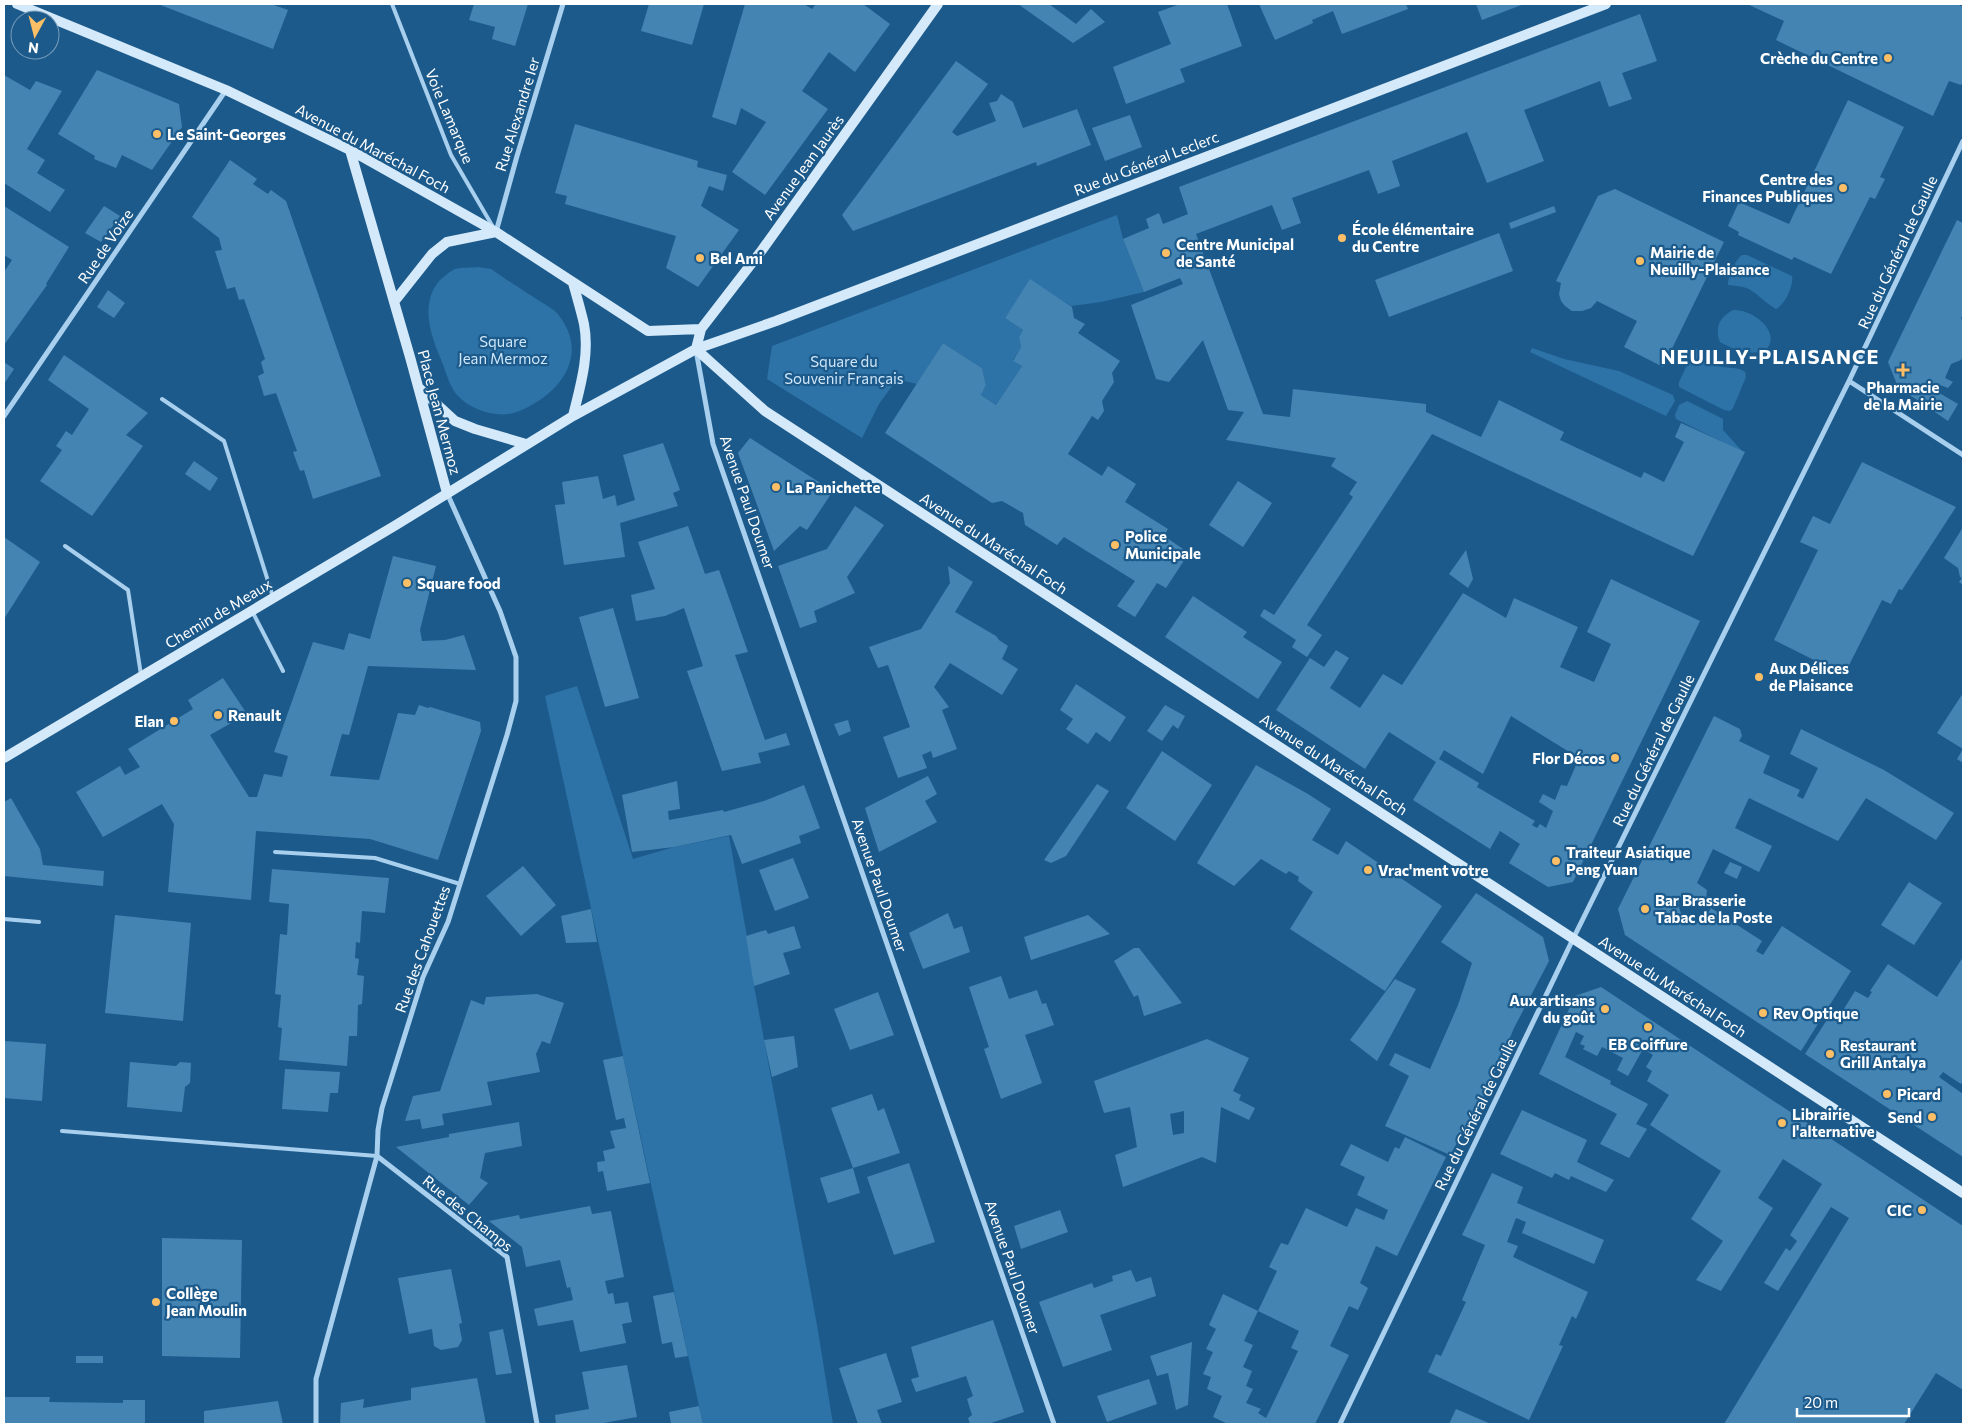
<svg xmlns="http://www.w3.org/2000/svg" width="1967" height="1428" font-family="Commissioner,sans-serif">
	<rect width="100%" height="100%" fill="#1c5a8b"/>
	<path fill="#2d73a7" d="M1117,215L1123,239L1144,292L1101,302L1071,306L1030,280L1005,318L1023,330L1019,337L1021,347L1013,360L1022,366L996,405L981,395L986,385L982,368L943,343L917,384L905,381L895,382L879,404L862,438L767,379L772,346Z
		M1742,255H1747L1792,276C1794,285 1785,305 1776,309C1767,304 1761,297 1752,291C1745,286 1736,286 1728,285C1728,277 1735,260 1742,255Z
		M478,267L491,269C507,280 522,290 538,300C544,304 552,308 557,313C592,355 559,396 517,412C498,419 471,410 458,396C450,388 446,372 442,362C431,336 419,304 440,280C444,277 450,271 455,269C462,267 471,268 478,267Z
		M1733,310C1751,308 1784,332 1765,351C1749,355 1734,350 1720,342C1714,327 1720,317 1733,310Z
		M1532,348L1564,359L1619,371L1673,395L1675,401L1666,416L1530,352Z
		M1695,348C1704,352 1708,362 1718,366C1726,369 1739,366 1745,372L1746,377L1733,408L1730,411L1724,410L1679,387V382Z
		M1687,401L1723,419V430L1743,452L1676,419L1675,415L1679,405Z
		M577,686L633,859L674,847L729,836L752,965L754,986L817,1325L833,1424H703L545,696Z"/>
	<path fill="#4484b3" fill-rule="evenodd" d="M158,4H271L288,10L273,49Z
		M474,4H528L515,46L492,39L495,27L469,20Z
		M649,4H704L692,45L641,31Z
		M745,4H804L812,9L816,4H863L890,24L855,72L829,52L802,91L828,109L765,195L732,172L766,122L741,108L736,125L712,117Z
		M1018,4H1049L1076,24L1091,9L1105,22L1073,43Z
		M1180,4H1227L1242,46L1180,69L1185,82L1126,104L1113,67L1171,44L1158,12Z
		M1259,4H1406L1408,9L1342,34L1333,11L1312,20L1313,23L1275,40Z
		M1476,4H1524L1482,20Z
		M1747,4H1957L1963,7V81L1961,85L1949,81L1933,116L1776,40L1784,21Z
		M1640,14L1657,61L1622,73L1632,99L1609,107L1600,81L1524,110L1544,161L1487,183L1467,132L1392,161L1400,186L1378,194L1369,170L1292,198L1301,223L1282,230L1272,205L1196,234L1263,414L1290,417L1293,389L1426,404V412L1481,437L1499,400L1564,432L1560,440L1641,478L1644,472L1664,482L1684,442L1675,437L1681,423L1745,452L1693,556L1432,434L1307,625L1322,635L1307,657L1292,647L1296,640L1260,616L1264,609L1274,615L1353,497L1349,494L1357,482L1331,466L1336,458L1226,440L1244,412L1228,410L1203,340L1169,382L1156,379L1131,305L1183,284L1180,278L1144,292L1123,239L1149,228L1146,219L1159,213L1163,224L1188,214L1179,187Z
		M956,61L988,84L952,132L957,136L996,121L989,103L997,101L1001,94L1013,102L1023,128L1077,109L1091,145L1037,166L1036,162L853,231L842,215Z
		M97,70L179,104L182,127L152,170L122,155L116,168L94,159L95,156L58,134Z
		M4,75L30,90L36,81L62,91L27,149L45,160L37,173L65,190L50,212L4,183Z
		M1848,100L1904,127L1880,177L1885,179L1875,199L1870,197L1831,274L1794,257L1792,260L1738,235L1739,232L1728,226L1739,202L1789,224Z
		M1130,115L1142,147L1105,161L1092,128Z
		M575,124L698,161L697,167L727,175L723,191L709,186L701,206L739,230L698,287L666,268L676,236L565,204L567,196L555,193Z
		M230,160L257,179L253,184L268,194L271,190L286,201L381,476L313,499L304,470L300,471L293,452L297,451L276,393L264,396L258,376L264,373L261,362L265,359L244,299L239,300L235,287L227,289L215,251L222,250L219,238L192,217Z
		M1615,189L1724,242L1663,367L1624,347L1637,321L1597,301L1591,308L1582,311H1572L1565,306L1561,301L1559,294L1561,283L1556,281L1598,196Z
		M4,206L69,247L46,284L47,285L4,345V272L12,260L4,255Z
		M104,206L120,216L101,242L85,233Z
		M1554,206L1556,212L1511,229L1509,223Z
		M1957,220L1963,223V313L1961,319L1963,320V356L1961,360L1951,364L1945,378L1953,382L1948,388L1940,385L1936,391L1958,404L1948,421L1898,387L1888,362Z
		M1499,233L1513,271L1389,317L1375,280Z
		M1030,279L1072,307L1074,318L1085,324L1078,333L1120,361L1112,373L1114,382L1102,401L1104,411L1098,420L1092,416L1068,454L1102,476L1108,466L1136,484L1125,502L1168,529L1164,536L1189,553L1166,588L1157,583L1135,617L1117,606L1135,581L1064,537L1057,545L1025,525L1023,513L1002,501L992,503L885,433L943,343L982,368L986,385L981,395L996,405L1022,366L1013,361L1021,347L1019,337L1023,330L1005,318Z
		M108,290L125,303L114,318L97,307Z
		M64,355L148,413L126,435L143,446L92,516L40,481L62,450L56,446L66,431L72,435L89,409L48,380Z
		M4,362L14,369L4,384Z
		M750,438L833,491L807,530L800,526L774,551L738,453Z
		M663,443L680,490L673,493L678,506L620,523L625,557L564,565L555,505L565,504L562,482L598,476L603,499L615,495L617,506L635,500L623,455Z
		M194,461L218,478L210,491L185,474Z
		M1862,462L1956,507L1902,590L1899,589L1891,604L1882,600L1844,675L1774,640L1818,550L1800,542L1813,516L1830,524Z
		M1238,481L1272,503L1243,547L1209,525Z
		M855,506L884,525L847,577L855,593L814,611L817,622L800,628L778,566L827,549Z
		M688,526L705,574L719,570L748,652L735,655L765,740L786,733L790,745L758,753L761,763L722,771L687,671L703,666L684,608L665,616L636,621L631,595L655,589L638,542Z
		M1963,527V585L1959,582L1962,578L1960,577L1958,568L1944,558Z
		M4,537L40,562L4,619Z
		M1466,550L1473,579L1468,588L1449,574Z
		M393,556L436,566L420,630L422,641L445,640L464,635L476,670L368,666L349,735L342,734L330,776L379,780L398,713L415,715L419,705L428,708L430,707L480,722L481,731L438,860L370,839L256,831L251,900L168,892L174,824L162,804L103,837L76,792L120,766L125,775L140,767L128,749L193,709L188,700L223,678L247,714L210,735L249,797H257L264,774L282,777L288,756L274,752L313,642L344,650L349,633L370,639Z
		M948,566L973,582L955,612L996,636L999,640L1008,646L1002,659L1018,669L1002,695L950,663L934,687L949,707L942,710L957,749L933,758L931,751L922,755L927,768L898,778L883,737L910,727L888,665L878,668L869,647L921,629L950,583Z
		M1611,579L1700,621L1573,882L1548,887L1509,863L1520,844L1500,831L1490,849L1413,800L1436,762L1389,732L1365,769L1276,710L1310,658L1324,667L1336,650L1349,658L1330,688L1360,708L1383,674L1402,685L1463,593L1506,618L1514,598L1578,627L1560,667L1594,682L1611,644L1587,632ZM1511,716L1579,758L1567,786L1561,785L1555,800L1543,794L1539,802L1553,811L1546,828L1540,824L1537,828L1532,825L1535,821L1477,787L1479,783L1439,759L1444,750L1483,774Z
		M1193,596L1247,632L1243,637L1282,662L1258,699L1165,637Z
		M613,608L639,698L605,707L579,617Z
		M1076,684L1126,717L1110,742L1096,732L1088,744L1066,729L1073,719L1060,710Z
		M1963,693V763L1957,759L1963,749L1937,733Z
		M1165,705L1185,716L1178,729L1173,725L1162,741L1147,731Z
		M1714,716L1740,729L1742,736L1739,741L1770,756L1763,773L1800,790L1797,796L1803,799L1818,768L1790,754L1801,729L1884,770L1954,813L1936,840L1866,798L1838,841L1749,798L1735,828L1772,846L1759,872L1713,849L1697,883L1707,890L1706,900L1701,904H1696L1681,898L1678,905L1681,913L1692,916L1701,925L1711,908L1762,941L1756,951L1763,955L1782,926L1851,971L1801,1051L1625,935L1618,909Z
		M848,720L851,731L839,736L834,724Z
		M1162,751L1212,785L1175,841L1126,808Z
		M1256,765L1308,794L1331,809L1312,840L1338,855L1346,841L1442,906L1385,991L1290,929L1313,892L1298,881L1299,877L1289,871L1286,874L1261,859L1234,886L1197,863Z
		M928,776L937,794L925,801L937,822L879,852L865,808Z
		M677,781L680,809L668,811L669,820L723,810L724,812L764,801L804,785L820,828L799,836L801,843L742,864L731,835L674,847L632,852L622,795Z
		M1097,784L1109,791L1066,856L1051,863L1044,860Z
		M11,798L40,849L43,865L104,871L103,886L4,876V802Z
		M793,858L809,898L775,911L759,870Z
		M1730,862L1742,867L1737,879L1724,873Z
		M523,866L556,905L521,936L486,896Z
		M272,869L389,878L385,913L362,911L360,943L356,942L355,958L359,959L357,975L364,976L362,1004L358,1005L357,1036H349L347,1066L279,1060L282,1028L278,1027L281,995L275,994L280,934L287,935L289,904L269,902Z
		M1909,882L1942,903L1914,945L1881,925Z
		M1476,893L1543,937L1549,961L1514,1028L1486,1093L1450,1155L1385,1126L1409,1076L1389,1065L1395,1053L1430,1069L1458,1005L1472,963L1441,942Z
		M591,909L597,942L566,943L561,916Z
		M948,913L954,929L962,926L970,952L923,969L909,933Z
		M115,915L191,923L183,1021L105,1013Z
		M1088,915L1110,934L1031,960L1024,937Z
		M794,926L801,948L783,953L790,974L754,986L746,936L766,930L768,934Z
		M1134,948H1139L1182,1003L1144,1016L1138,995L1134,997L1114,961Z
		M1963,957V1081L1961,1084L1943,1072L1939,1077L1963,1094V1157L1805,1054L1830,1015L1837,1020L1855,991L1868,998L1872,992L1870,991L1888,964L1937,997Z
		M1001,976L1009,999L1037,990L1042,1004L1046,1003L1054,1025L1025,1035L1042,1083L1001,1099L984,1049L989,1047L969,987Z
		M1395,979L1416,989L1377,1061L1350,1040Z
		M1601,987L1963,1226V1390L1936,1373L1904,1424H1724L1849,1218L1831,1207L1778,1291L1764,1283L1786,1248L1790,1251L1797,1241L1790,1235L1822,1184L1783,1159L1758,1198L1773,1208L1721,1291L1696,1280L1723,1241L1691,1219L1721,1171L1650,1125L1669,1095L1647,1081L1652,1071L1646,1067L1653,1055L1643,1049L1628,1076L1617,1070L1623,1058L1602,1047L1597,1056L1583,1049L1585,1046L1580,1044L1584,1036L1576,1032L1565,1057L1611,1081L1610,1084L1648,1104L1636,1124L1647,1129L1629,1158L1600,1144L1617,1114L1539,1074L1575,996Z
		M878,992L894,1035L850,1050L834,1009Z
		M537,994L564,1003L550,1044L542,1041L536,1054L540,1072L487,1082L492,1105L442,1114L444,1125L422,1129L420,1119L405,1121L413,1096L440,1091L471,1000L484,1005L486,997Z
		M794,1036L798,1067L772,1077L764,1040Z
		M1207,1039L1249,1058L1233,1091L1241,1095L1239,1100L1255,1108L1249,1120L1221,1107L1216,1163L1202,1157L1123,1187L1115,1155L1137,1147L1130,1107L1104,1113L1094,1081ZM1184,1111V1133L1173,1135L1170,1114Z
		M4,1041L46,1044L42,1101L4,1098Z
		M623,1056L650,1183L607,1191L603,1171L598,1172L597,1162L605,1161L603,1151L615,1148L610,1131L626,1128L624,1118L616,1120L603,1060Z
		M130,1062L176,1066L180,1062L191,1063L190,1083L185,1087L182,1112L127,1107Z
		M285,1069L340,1072L338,1093H330L328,1112L282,1109Z
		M872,1094L878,1111L884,1108L900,1153L853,1168L831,1108Z
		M1522,1110L1587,1140L1577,1162L1614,1180L1606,1192L1571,1176L1569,1180L1555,1173L1552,1178L1500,1154Z
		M519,1122L522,1146L485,1153L480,1178L488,1183L469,1205L396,1147L449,1137V1134Z
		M1405,1137L1446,1157L1397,1256L1376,1246L1360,1283L1368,1288L1358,1310L1349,1306L1330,1346L1349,1355L1315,1424H1228L1213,1417L1222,1396L1207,1389L1211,1377L1203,1374L1213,1352L1206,1349L1216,1329L1209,1325L1223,1294L1258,1311L1244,1341L1253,1345L1243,1367L1252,1371L1246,1386L1253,1389L1246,1403L1261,1409L1258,1413L1266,1418L1298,1351L1291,1348L1299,1331L1258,1311L1277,1271L1269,1267L1281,1243L1288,1245L1306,1208L1347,1227L1356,1208L1384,1220L1388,1210L1357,1195L1365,1177L1340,1165L1351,1144L1388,1162L1395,1147L1399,1149Z
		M909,1163L935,1242L894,1255L867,1177Z
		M853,1168L860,1193L828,1203L820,1178Z
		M1492,1173L1523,1187L1517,1203L1604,1240L1594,1264L1522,1233L1526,1222L1516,1218L1507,1242L1518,1246L1513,1257L1588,1292L1576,1319L1572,1316L1559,1345L1563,1346L1529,1420L1428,1372L1436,1354L1441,1356L1466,1302L1462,1300L1485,1245L1462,1235Z
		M590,1206L592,1214L611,1211L624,1277L605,1281L608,1294L613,1293L615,1304L628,1302L632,1322L622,1324L626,1343L580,1352L573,1320L538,1326L534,1309L573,1300L570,1287L567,1288L560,1260L526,1267L522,1247L489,1221L519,1215L520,1219Z
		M1060,1210L1068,1232L1021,1249L1014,1226Z
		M162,1238L242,1240L240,1358L162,1356Z
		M451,1269L462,1323L459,1324L462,1340L458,1347L441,1350L434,1346L432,1329L409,1334L398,1278Z
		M1131,1270L1136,1282L1151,1277L1156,1296L1100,1315L1112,1350L1063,1367L1039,1302L1092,1283L1094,1288L1113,1281L1112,1276Z
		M674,1292L688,1356L675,1358L672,1342L662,1344L653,1296Z
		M993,1320L1024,1412L988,1424H970L968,1418L972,1415L967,1399L973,1396L966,1376L916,1392L911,1379L919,1377L911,1347Z
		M503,1329L512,1373L496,1375L489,1332Z
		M1192,1342L1188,1405L1176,1410L1168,1373L1157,1376L1150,1356Z
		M886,1353L902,1402L877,1410L882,1424H858L839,1368Z
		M76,1356H103V1363H76Z
		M627,1365L637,1417L598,1424H556L555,1415L589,1409L582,1372Z
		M477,1378L486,1424H340L341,1403L364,1399L363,1408L411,1400V1388Z
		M1149,1379L1157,1404L1107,1422L1097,1396Z
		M4,1397H50L49,1402L123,1403V1400H145V1424H4Z
		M278,1401L283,1424H204V1411Z
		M699,1406L703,1424H671L669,1412Z
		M1456,1409L1491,1424H1449Z"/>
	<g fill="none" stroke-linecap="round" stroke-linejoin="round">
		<path stroke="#a8cfed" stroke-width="4" d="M392,4L451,155L493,227
			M162,399L224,441L273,597
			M65,546L128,590L141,675
			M252,611L283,671
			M275,852L375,858L460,884
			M4,919L39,922
			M62,1131L377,1156"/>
		<path stroke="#a8cfed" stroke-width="5" d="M496,232L517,156L563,4
			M696,350L713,444L1054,1424
			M1849,381L1963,455
			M4,416L226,90
			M377,1156L507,1257L537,1424
			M316,1424V1379L377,1156L378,1130L382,1108L423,977L448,922L507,735L516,701V657L500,611L447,493
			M1340,1424L1573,939L1849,381L1963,141"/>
		<path stroke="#d4e9f9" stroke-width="10" d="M17,4L226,90L350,150L496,232L648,331L701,329
			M350,150L410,357L447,493
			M394,302L432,254L447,242L496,232
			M696,349L765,411L1963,1193
			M696,349L701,329L762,250L938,4
			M419,388L455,421L475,429L526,444
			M573,416C580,387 590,355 584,324C581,311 577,297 573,283
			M4,758L396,525L573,416L696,349L776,321L1606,4"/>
	</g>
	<g fill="#fdbf66" stroke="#1c5a8b" stroke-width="2">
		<circle cx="1888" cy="58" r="5"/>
		<circle cx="157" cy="134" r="5"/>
		<circle cx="1843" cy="188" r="5"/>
		<circle cx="1342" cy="238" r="5"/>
		<circle cx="1166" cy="253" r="5"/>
		<circle cx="700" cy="258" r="5"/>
		<circle cx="1640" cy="261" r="5"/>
		<path d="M1900.5 362.5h5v5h5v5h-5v5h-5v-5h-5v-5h5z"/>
		<circle cx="776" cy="487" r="5"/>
		<circle cx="1115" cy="545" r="5"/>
		<circle cx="407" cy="583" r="5"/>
		<circle cx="1759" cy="677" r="5"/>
		<circle cx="218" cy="715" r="5"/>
		<circle cx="174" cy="721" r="5"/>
		<circle cx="1615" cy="758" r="5"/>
		<circle cx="1556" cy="861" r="5"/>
		<circle cx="1368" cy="870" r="5"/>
		<circle cx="1645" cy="909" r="5"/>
		<circle cx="1605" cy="1009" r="5"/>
		<circle cx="1763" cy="1013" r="5"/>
		<circle cx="1648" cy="1027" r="5"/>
		<circle cx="1830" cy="1054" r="5"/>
		<circle cx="1887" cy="1094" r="5"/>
		<circle cx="1932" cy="1117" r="5"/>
		<circle cx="1782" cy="1123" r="5"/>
		<circle cx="1922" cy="1210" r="5"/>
		<circle cx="156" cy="1302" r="5"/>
	</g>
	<g text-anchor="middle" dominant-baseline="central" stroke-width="4.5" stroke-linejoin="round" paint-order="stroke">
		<g font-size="15" font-weight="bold" fill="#fff" stroke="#1c5a8b" text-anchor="start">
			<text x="1878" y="58" text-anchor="end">Crèche du Centre</text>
			<text x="167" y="134">Le Saint-Georges</text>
			<text x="1833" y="179" text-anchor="end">Centre des<tspan x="1833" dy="17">Finances Publiques</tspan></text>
			<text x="1352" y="229">École élémentaire<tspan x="1352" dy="17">du Centre</tspan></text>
			<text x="1176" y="244">Centre Municipal<tspan x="1176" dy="17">de Santé</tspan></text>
			<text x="1650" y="252">Mairie de<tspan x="1650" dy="17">Neuilly-Plaisance</tspan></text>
			<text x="710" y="258">Bel Ami</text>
			<text x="1903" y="387" text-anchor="middle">Pharmacie<tspan x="1903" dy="17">de la Mairie</tspan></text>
			<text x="786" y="487">La Panichette</text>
			<text x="1125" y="536">Police<tspan x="1125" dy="17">Municipale</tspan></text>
			<text x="417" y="583">Square food</text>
			<text x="1769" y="668">Aux Délices<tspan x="1769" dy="17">de Plaisance</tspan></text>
			<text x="228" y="715">Renault</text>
			<text x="164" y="721" text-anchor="end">Elan</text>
			<text x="1605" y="758" text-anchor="end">Flor Décos</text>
			<text x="1566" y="852">Traiteur Asiatique<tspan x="1566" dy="17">Peng Yuan</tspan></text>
			<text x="1378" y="870">Vrac'ment votre</text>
			<text x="1655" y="900">Bar Brasserie<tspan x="1655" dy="17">Tabac de la Poste</tspan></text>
			<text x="1595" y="1000" text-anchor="end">Aux artisans<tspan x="1595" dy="17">du goût</tspan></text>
			<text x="1773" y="1013">Rev Optique</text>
			<text x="1648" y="1044" text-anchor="middle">EB Coiffure</text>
			<text x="1840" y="1045">Restaurant<tspan x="1840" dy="17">Grill Antalya</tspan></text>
			<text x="1897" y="1094">Picard</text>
			<text x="1792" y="1114">Librairie<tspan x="1792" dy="17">l'alternative</tspan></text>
			<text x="1922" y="1117" text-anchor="end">Send</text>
			<text x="1912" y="1210" text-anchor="end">CIC</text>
			<text x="166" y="1293">Collège<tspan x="166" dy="17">Jean Moulin</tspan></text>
		</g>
		<g font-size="15" fill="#fff" stroke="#1c5a8b">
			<text transform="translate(517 114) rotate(-73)">Rue Alexandre Ier</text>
			<text transform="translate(450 116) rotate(67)">Voie Lamarque</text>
			<text transform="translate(373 148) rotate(28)">Avenue du Maréchal Foch</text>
			<text transform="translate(1146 163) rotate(-21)">Rue du Général Leclerc</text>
			<text transform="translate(803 167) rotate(-54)">Avenue Jean Jaurès</text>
			<text transform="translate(105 246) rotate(-56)">Rue de Voize</text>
			<text transform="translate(1897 252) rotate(-65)">Rue du Général de Gaulle</text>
			<text transform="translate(440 412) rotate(75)">Place Jean Mermoz</text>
			<text transform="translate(748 502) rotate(71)">Avenue Paul Doumer</text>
			<text transform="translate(994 543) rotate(33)">Avenue du Maréchal Foch</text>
			<text transform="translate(218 613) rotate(-31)">Chemin de Meaux</text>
			<text transform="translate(1653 750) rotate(-64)">Rue du Général de Gaulle</text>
			<text transform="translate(1334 764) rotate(33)">Avenue du Maréchal Foch</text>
			<text transform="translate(880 885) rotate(71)">Avenue Paul Doumer</text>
			<text transform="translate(422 949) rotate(-70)">Rue des Cahouettes</text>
			<text transform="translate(1673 986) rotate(33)">Avenue du Maréchal Foch</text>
			<text transform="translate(1475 1114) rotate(-64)">Rue du Général de Gaulle</text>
			<text transform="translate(468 1213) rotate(39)">Rue des Champs</text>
			<text transform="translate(1013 1267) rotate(71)">Avenue Paul Doumer</text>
		</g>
		<g font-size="15" fill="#cee6f9" stroke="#1c5a8b">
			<text x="503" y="341">Square<tspan x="503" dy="17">Jean Mermoz</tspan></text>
			<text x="844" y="361">Square du<tspan x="844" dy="17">Souvenir Français</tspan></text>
		</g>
		<g font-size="20" font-weight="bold" letter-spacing="1" fill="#fff" stroke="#1c5a8b">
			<text x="1770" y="356">NEUILLY-PLAISANCE</text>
		</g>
	</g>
	<rect width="1967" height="1428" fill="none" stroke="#ffffff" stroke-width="10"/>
	<g transform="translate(35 35) rotate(187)"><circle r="24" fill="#1c5a8b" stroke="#779cb9"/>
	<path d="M0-4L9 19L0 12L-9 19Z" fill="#fdbf66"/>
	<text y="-8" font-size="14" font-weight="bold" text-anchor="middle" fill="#ffffff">N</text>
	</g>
	<path d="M1797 1408v8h112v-8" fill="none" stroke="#ffffff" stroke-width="2.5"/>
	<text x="1804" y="1408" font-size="15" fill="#ffffff" stroke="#1c5a8b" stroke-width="4" paint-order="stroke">20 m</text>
</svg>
